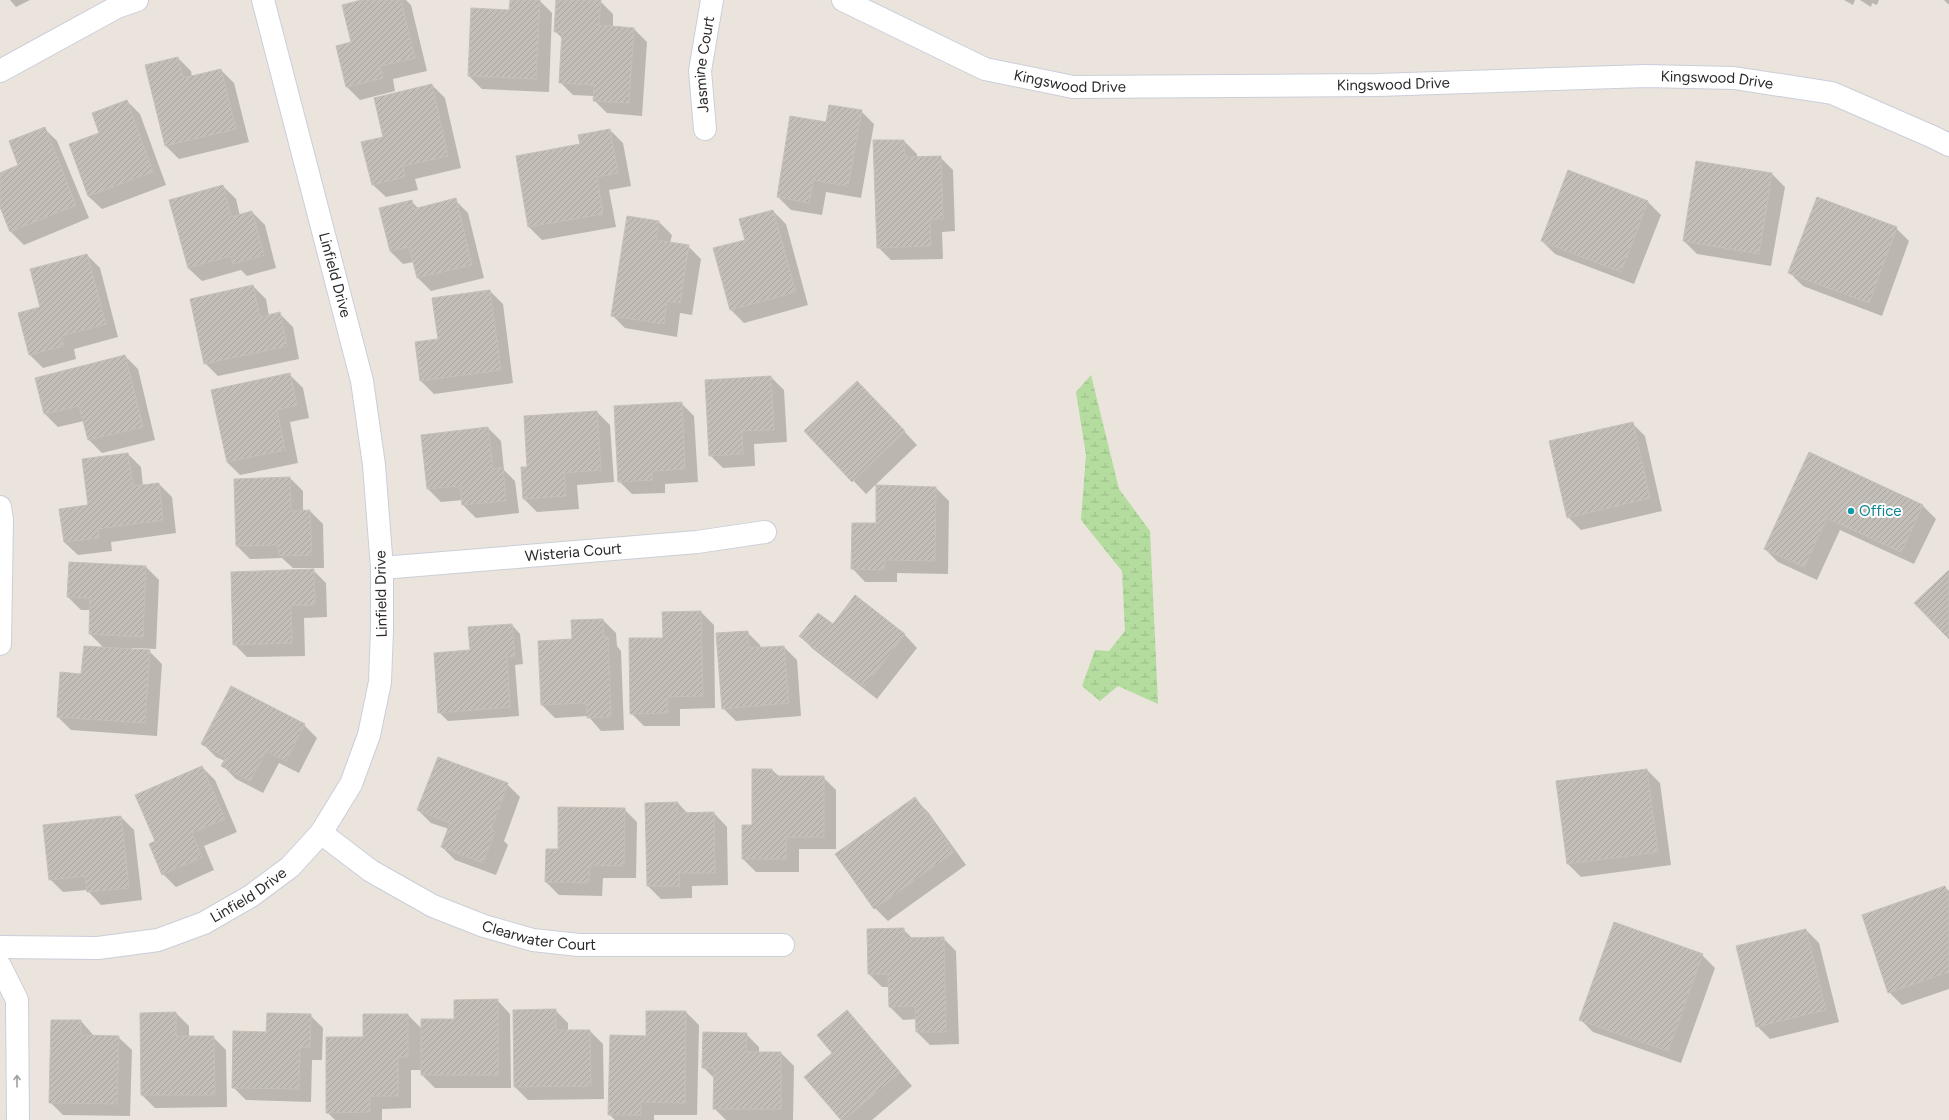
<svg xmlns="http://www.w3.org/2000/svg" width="1949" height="1120" font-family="Figtree,sans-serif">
	<defs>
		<pattern id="wetland-marsh" width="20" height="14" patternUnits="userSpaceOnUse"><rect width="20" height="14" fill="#b4dc9e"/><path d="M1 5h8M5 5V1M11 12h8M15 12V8" fill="none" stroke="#9bbd88"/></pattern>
		<pattern id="building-hatch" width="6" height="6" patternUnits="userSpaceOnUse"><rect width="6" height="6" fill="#c3bfb8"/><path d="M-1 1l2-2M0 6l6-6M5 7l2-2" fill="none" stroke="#a8a49e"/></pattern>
	</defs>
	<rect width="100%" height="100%" fill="#eae4dd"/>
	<path fill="url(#wetland-marsh)" d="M1091,375L1119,489L1150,531L1158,704L1118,686L1100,701L1082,686L1095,650L1109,651L1125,631L1122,571L1081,520L1086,455L1076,392Z"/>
	<path fill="#0003" d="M10,0H30L16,7Z
		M365,0H406L411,5L427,71L393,79L395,91L360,100L347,87L337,46L352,42Z
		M511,0H539L552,13L549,92L482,89L469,76L472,9L510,11Z
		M557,0L600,1L613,14V27L634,29L647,42L642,116L607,113L594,100V96L573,95L560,82L563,39L555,31Z
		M1844,0H1855L1853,5Z
		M1860,0H1879L1877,5L1872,3L1871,7Z
		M1944,0H1949V4H1948Z
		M178,58L191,71L192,77L221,70L234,83L249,142L179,159L166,146L146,66Z
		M432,85L445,98L461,168L415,179L418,190L386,197L372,184L384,138Z
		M127,101L140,114L166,185L102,209L88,196L70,145L101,134Z
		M861,111L874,124L861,198L826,192L822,215L791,210L778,197L827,123Z
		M44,128L57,141L89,218L24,245L11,232L0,204V174L20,166Z
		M610,130L623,143L631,186L609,190L616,227L542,240L529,227L517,157L581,145Z
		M904,141L917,154V158L940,157L953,170L955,231L942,232L943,259L891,260L878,247Z
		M1697,162L1772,174L1785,187L1771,266L1697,254L1684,241Z
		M1569,172L1648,202L1661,215L1634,284L1555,254L1542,241Z
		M223,186L236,199L240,216L252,212L265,225L276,268L247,276L241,270L202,281L188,268Z
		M455,200L468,213L484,278L431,291L418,278L414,262L403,264L390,251L380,209L411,201L418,208Z
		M773,211L786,224L808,305L744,323L731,310L746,241Z
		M659,222L672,235L670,243L688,246L701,259L692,315L680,313L677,337L625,328L612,315Z
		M1896,228L1909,241L1882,316L1803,286L1790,273Z
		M87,255L100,268L118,337L74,349L76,359L43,368L30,355L19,314L41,308Z
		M253,286L266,299L269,316L280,314L293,327L299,359L218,376L205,363Z
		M490,291L503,304L513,383L434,394L421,381L416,343L439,339Z
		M125,356L138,369L155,440L102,453L89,440L84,421L58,427L45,414L37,379Z
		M290,375L303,388L309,418L290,422L298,463L240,475L227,462Z
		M771,377L784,390L787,442L754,444L755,466L723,468L710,455Z
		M870,395L917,445L866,494L806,431Z
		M681,403L694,416L698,482L665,484V493L632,494L619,481Z
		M597,412L610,425L614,482L577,485L579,509L537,512L524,499L528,468Z
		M1632,423L1645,436L1662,511L1581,530L1568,517Z
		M488,428L501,441L504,470L515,481L519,513L476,518L463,505V500L441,502L428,489L422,436Z
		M1809,453L1923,506L1936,519L1914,564L1840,530L1817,580L1778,562L1765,549Z
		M128,454L141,467L143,486L159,484L172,497L176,533L111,542L112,551L78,555L64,542Z
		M290,478L303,491V511H310L323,524L324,568H293L282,558L250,559L237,546Z
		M877,486L936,488L949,501L948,574L897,573V582H865L852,568L877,524Z
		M146,567L159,580L156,649L131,648V650L149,651L162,664L157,736L71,730L58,717L82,675L104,648L90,634V610H81L68,597Z
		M313,570L326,583L327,617L304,618L305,656L247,657L234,644Z
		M856,596L905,635L917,648L877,699L813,649L800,636L833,626Z
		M701,612L714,625L715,708L680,709V726H644L631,713L664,638Z
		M603,620L616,633L617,646L621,651L624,730L601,731L588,716L555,718L542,705L573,640Z
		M512,625L520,634L523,664L515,665L519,716L448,721L439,712L471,651Z
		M747,632L760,645L761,648L784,647L797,660L801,716L736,721L723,708Z
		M304,725L317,738L299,773L279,763L263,793L236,779L223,766L225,761L216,757L203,744Z
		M202,767L215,780L237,832L204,846L214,870L176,887L163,874L157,842Z
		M753,770H772L780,777H823L836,790V849H799V872H756L743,859L753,826Z
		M1647,770L1660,783L1671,865L1581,877L1568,864Z
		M507,784L520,797L504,841L508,845L496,875L455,860L442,847L449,829L431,823L418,810Z
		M915,799L928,812L966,865L888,921L875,908Z
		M678,803L688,814L714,813L727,827L728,885L692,886V898L661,899L648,886Z
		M624,809L637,822L636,878H603L602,896L559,895L546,882L559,850Z
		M121,817L134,830L142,900L101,905L87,890L63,892L50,879Z
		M1945,887L1949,891V989L1902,1005L1889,992Z
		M903,929L913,939L943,938L956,951L959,1044L930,1045L917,1032V1019L903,1020L890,1007L889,987H882L869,974Z
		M1806,930L1819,943L1839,1022L1770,1039L1757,1026Z
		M1702,955L1715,968L1681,1063L1593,1032L1580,1019Z
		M497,1000L510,1014L511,1088H435L422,1075V1070H411V1108L382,1109V1120H335L327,1112L364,1038L408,1015L422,1029L455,1020Z
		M555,1010L568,1023V1031H590L603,1044L604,1099L528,1100L515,1087Z
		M847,1011L912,1086L872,1120H843L833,1053Z
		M686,1012L699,1025L697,1115H654V1120H615L609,1114L647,1037Z
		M176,1013L189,1026V1037H213L226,1050L227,1107L155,1108L142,1095Z
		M310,1015L323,1028L322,1060H312L311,1102L246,1100L233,1087L267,1033Z
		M52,1021H81L94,1036L118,1037L132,1050L130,1116L63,1115L50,1102Z
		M746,1034L759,1047V1053H781L794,1066L793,1120H726L714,1108L715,1079L703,1067Z"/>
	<path fill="url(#building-hatch)" stroke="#c6c0b7" d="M361,0H401L415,58L380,66L383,78L346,87L336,46L351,42L342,5Z
		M510,0H540L536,79L468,76L471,8L509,10Z
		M556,0H601L599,25L634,28L629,103L593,101L594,85L559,83L562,32H554Z
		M178,57L183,78L221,69L236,129L165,146L145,65Z
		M432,84L448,156L403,166L405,177L372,185L361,142L383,137L374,98Z
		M127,100L153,172L88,196L69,144L99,133L92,113Z
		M829,105L862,110L848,186L813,180L809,203L777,197L790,116L826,122Z
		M45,127L76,205L10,232L0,207V173L18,165L9,141Z
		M610,129L618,173L597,177L603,214L528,227L516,156L580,144L578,135Z
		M873,140H904L905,157L941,156L943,219H930L931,246L877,248Z
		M1696,161L1772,173L1759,254L1683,241Z
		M1568,170L1648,201L1621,272L1541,241Z
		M223,185L231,217L252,211L264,255L233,264L231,256L188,268L169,200Z
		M1817,197L1897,227L1869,303L1788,273Z
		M456,198L472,265L417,278L409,247L390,251L379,208L412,200L414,209Z
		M773,210L796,292L730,310L713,248L745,240L739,219Z
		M627,216L659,221L656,240L689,245L680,303L667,301L664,324L611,316Z
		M87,254L106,324L61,336L64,346L29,355L18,313L40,307L30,269Z
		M253,285L260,317L280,312L287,346L204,364L190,299Z
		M490,290L501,370L420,381L415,342L438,339L432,298Z
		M125,355L143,427L88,440L79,406L44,414L35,378Z
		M290,373L297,405L277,410L285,450L227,462L211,390Z
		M771,376L774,430L742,431L743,454L709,456L705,380Z
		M857,381L905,431L852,482L804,431Z
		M682,402L685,469L652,471V480L618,482L614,406Z
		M597,411L601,470L564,473L566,496L523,499L521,467H527L524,416Z
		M1633,422L1650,498L1567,518L1549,441Z
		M488,427L493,469L503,467L506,501L462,505L460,486L427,489L421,435Z
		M1809,452L1923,505L1901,552L1827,518L1804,567L1764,549Z
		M128,453L133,486L159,483L163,520L98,529L99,538L64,542L59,509L88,505L82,459Z
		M290,477L291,511L310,510L312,555L279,556L278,545L236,546L234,479Z
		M876,485L936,487L935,561L885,560L884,570L851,569L852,523H876Z
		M69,562L146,566L143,637L89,634L90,598L67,597Z
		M314,569L315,605H291L292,643L233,645L231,572Z
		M1949,570V639L1914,603Z
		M855,595L905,634L864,687L799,636L818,613L833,624Z
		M701,611L703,696L667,697L668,713L630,714L629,638H663L662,612Z
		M603,619L604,637H608L611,717L587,718L586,703L541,705L538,641L572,639L571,620Z
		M512,624L515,656L507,657L510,707L438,713L434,653L470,650L468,627Z
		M748,631L749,648L784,646L789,703L722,709L716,633Z
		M84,646L150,650L145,723L57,717L60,672L81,674Z
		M231,686L305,724L286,761L266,751L250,781L221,766L226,757L201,744Z
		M438,757L508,783L491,829L495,831L483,863L441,847L450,823L417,810Z
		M202,766L225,819L192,833L202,857L162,875L149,844L155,841L135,795Z
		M752,769H772V776H824V837H786V859H742V825H752Z
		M1647,769L1658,852L1567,864L1556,781Z
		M915,797L954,852L874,909L835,854Z
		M678,802V813L714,812L715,873H679L680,886H647L645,803Z
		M558,807L625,808L624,866L590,865L589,883L545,882L546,849H558Z
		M121,816L129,888L87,892L85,876L49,880L43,825Z
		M1945,886L1949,897V972L1888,993L1862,915Z
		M1614,922L1703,954L1668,1051L1579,1020Z
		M904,928V938L944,937L946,1032H916L915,1006L889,1007L888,974H868L867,929Z
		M1806,929L1826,1010L1756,1027L1736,946Z
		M498,999V1075H421V1019H454V1000Z
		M556,1009V1030H590L591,1086L514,1087L513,1010Z
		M847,1010L900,1072L844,1120H841L804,1077L832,1053L817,1035Z
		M646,1011H686L685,1103L641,1102V1115H608L610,1035L646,1036Z
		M176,1012V1036H214L215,1095H141L140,1013Z
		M267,1013L311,1014L310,1048L300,1047L299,1089L232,1088L233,1031L266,1032Z
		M363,1014H408V1057H398V1096H370V1112L326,1113V1037H363Z
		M51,1020H81V1035L119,1036L117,1104L49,1103Z
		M703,1032L747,1033L746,1052H781V1109H713L714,1068H702Z"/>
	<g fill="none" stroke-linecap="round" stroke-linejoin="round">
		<defs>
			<g id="street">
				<path id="s1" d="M843,0L985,69L1073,87L1378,85L1646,76L1734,78L1832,93L1933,137L1949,145"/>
				<path d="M0,71L117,7L137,0"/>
				<path id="s2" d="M705,129L700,71L712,0"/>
				<path d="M0,507L2,520L0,644"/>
				<path id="s3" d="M382,568L697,542L765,532"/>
				<path id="s4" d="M321,833L371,871L433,906L484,926L533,940L579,945H783"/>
				<path id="s5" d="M0,947L98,948L158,940L204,923L251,896L290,867L321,833L351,784L369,735L380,682L382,629V568L374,465L362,381L263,0"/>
				<path d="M0,966L17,1000L18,1120"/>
			</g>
		</defs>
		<use href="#street" stroke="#cbceda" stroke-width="24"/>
		<use href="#street" stroke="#fff" stroke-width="22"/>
	</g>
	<defs><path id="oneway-shaft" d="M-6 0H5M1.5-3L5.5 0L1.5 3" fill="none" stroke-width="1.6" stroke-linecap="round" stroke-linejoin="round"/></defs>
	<use stroke="#9f9f9f" href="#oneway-shaft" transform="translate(17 1081) rotate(-90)"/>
	<circle fill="#0f9aa8" stroke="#fff" stroke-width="1.5" cx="1851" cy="511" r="4"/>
	<g text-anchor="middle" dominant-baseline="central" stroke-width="4" stroke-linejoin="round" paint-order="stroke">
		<g font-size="15" fill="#2a2a2a" stroke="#fff">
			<text stroke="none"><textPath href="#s2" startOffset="65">Jasmine Court</textPath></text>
			<text stroke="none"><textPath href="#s1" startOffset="244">Kingswood Drive</textPath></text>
			<text stroke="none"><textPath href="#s1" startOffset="892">Kingswood Drive</textPath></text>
			<text stroke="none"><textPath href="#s1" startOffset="568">Kingswood Drive</textPath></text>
			<text transform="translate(335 275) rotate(75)">Linfield Drive</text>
			<text stroke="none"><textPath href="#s3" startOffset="192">Wisteria Court</textPath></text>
			<text transform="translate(381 594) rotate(-91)">Linfield Drive</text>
			<text stroke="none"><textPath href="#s5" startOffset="260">Linfield Drive</textPath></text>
			<text stroke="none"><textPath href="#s4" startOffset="245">Clearwater Court</textPath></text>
		</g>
		<g font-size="15" fill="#0d838f" stroke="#fff" text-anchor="start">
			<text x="1859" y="511">Office</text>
		</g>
	</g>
</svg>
